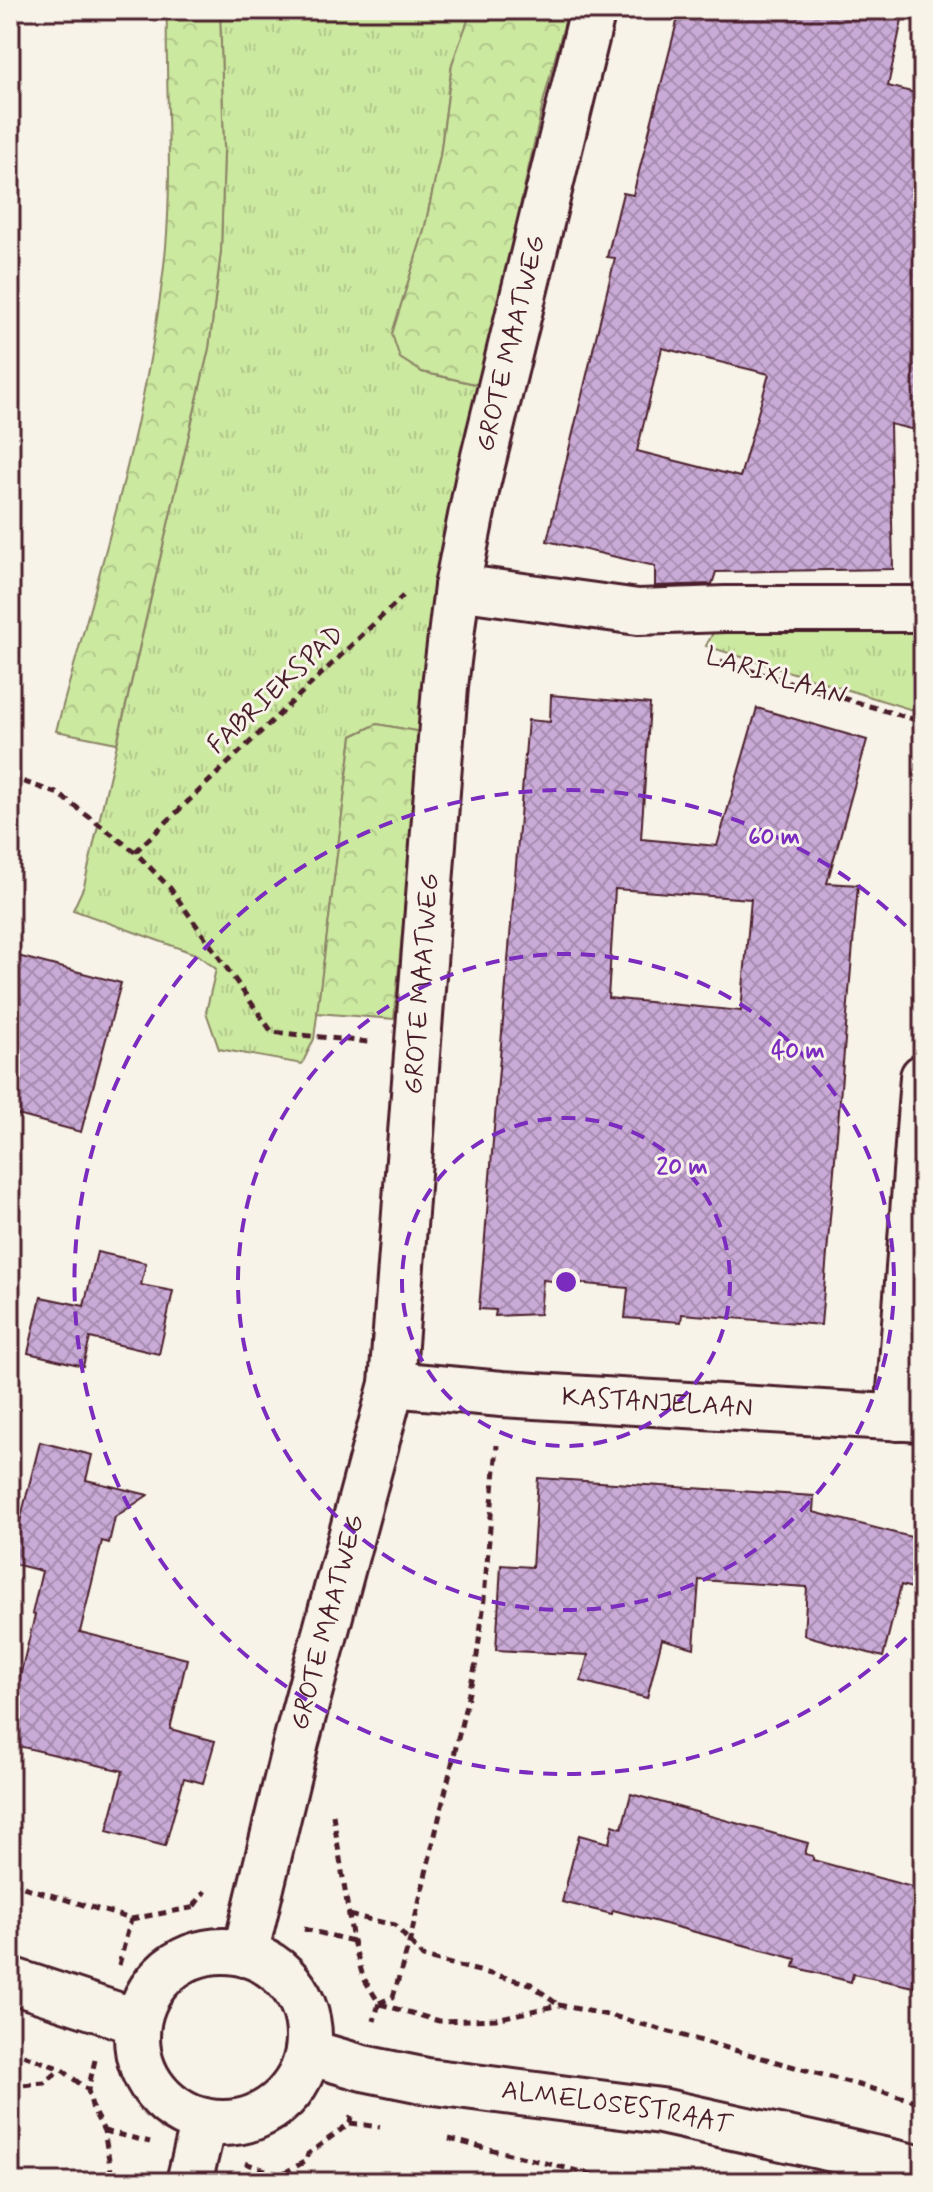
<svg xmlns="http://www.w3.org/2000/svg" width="933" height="2192" font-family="Mynerve,sans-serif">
	<defs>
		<pattern id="grass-tufts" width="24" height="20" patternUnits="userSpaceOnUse" patternTransform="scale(2)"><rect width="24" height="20" fill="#cce9a0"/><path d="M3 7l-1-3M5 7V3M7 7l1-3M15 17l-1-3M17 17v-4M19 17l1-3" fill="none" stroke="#b1c78a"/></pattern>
		<pattern id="forest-crowns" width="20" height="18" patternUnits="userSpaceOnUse" patternTransform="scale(2)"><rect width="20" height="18" fill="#cce9a0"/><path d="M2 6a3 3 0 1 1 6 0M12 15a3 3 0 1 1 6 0" fill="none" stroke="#b1c78a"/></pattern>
		<pattern id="building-cross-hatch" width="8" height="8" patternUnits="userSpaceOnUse" patternTransform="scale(2)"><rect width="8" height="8" fill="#caabd7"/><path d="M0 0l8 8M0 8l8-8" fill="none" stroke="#a68baf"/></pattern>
	</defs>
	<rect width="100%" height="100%" fill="#f7f3e8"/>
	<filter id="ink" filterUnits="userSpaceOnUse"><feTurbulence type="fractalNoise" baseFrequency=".0125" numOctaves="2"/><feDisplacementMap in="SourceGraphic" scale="16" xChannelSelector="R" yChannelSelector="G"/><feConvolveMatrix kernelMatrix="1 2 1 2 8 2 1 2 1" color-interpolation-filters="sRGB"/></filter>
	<g filter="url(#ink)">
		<path fill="url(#grass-tufts)" stroke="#8b8466" stroke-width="2" d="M220,10H472L452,64L440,156L424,231L392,334L422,372L480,385L421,732L377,724L352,736L314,1039L302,1064L219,1049L206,1012L216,969L198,955L73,910L84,886L209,348L221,251L224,151Z
			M923,618V684L919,712L706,646L713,633L736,620Z"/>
		<path fill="url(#forest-crowns)" stroke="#8b8466" stroke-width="2" d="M167,10H220L224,151L221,251L209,348L117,743L56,731C99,572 150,412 166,247C173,166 165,90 167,10Z
			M464,10H568L544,99L480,385L422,372L400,358L392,334L424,231L440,156L452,64L471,12Z
			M377,724L421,732L394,1019L317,1013L352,736Z"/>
		<path fill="url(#building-cross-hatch)" stroke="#4a1f2b" stroke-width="2" fill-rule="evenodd" d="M680,10H904L888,86L923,95V432L890,424L893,569L716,572L712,584L655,586V566L547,541L615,258L607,257L623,193L633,195ZM662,348L769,374L740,477L637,451Z
			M551,695L650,704L641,839L717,846L757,708L867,740L827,883L858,885L821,1325L682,1314L681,1322L625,1318L628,1288L543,1280L540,1314L495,1316L496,1310L479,1309L528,720L550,722ZM615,889L751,899L741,1011L608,998Z
			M10,954L121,983L81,1132L10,1113Z
			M97,1252L146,1263L141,1285L173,1291L159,1354L90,1338L83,1366L28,1353L41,1297L84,1306Z
			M40,1442L92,1455L86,1480L148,1495L115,1517L109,1543L102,1541L80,1632L187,1659L170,1729L215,1741L203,1783L184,1778L165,1846L107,1831L123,1771L10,1744V1717L35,1615L32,1614L42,1571L10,1563V1518L20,1521Z
			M538,1478L814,1496L813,1512L923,1540V1591L901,1585L883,1657L804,1635L807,1587L699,1580L694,1648L662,1639L647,1698L581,1681L588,1655L496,1650L501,1565L532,1567Z
			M631,1794L808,1843L805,1854L813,1856V1860L923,1890V1989L853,1974L851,1982L794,1967L796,1959L613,1910L612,1914L562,1902L579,1835L609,1843L613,1825L622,1828Z"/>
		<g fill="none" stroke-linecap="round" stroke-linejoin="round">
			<defs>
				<g id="street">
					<path d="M457,587L638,612L725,609H923"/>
					<path id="s1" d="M392,1384L502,1394L923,1419"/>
					<path d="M898,1418L923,1077"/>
					<path id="s2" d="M245,1954L296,1742L392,1384L445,686L457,587L478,481L593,10"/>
					<path d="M189,2182L204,2121"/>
				</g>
				<g id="secondary">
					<circle cx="223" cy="2037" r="86"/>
					<path d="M10,1980L138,2022"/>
					<path id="s3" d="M308,2052L363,2068L427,2081L661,2111L923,2169"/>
				</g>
			</defs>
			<use href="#street" stroke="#4a1f2b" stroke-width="50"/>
			<use href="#secondary" stroke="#4a1f2b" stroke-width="50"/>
			<path stroke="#4a1f2b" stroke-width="5" stroke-dasharray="8 6" stroke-linecap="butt" d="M721,662L923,722
				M10,777L59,794L135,852L170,888L272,1032L368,1042
				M135,852L403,596
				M333,1815L353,1941L363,1977L379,2003L374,2021
				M10,1883L131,1919L196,1907
				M194,1906L205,1891
				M349,1915L395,1925L423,1957L531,1984L558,2005
				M304,1929L353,1941
				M119,1965L131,1919
				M379,2003L393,1997L410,1940L476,1663L483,1610L497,1445
				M380,2004L439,2021L496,2019L559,2005L613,2016L923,2103
				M10,2050L61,2069L88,2090
				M95,2060L88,2090L93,2110L104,2131L113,2182
				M10,2086L45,2083L60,2070
				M350,2123L380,2127
				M104,2131L150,2142
				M449,2139L622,2182
				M245,2163L280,2175
				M274,2182L280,2175L306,2161L308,2154L350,2123L351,2116"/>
			<use href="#street" stroke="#f7f3e8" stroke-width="44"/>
			<use href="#secondary" stroke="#f7f3e8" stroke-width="44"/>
		</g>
	</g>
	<g fill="none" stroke="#7b2cbf" stroke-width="4" stroke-dasharray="14 10">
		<circle cx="566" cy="1282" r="164"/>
		<circle cx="566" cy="1282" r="328"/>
		<path d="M923 1621A492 492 0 1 1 923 943"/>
	</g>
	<g text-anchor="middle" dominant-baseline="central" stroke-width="6" stroke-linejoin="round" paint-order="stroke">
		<g font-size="26" fill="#4a1f2b" stroke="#f7f3e8">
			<text stroke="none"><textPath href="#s2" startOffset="1638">GROTE MAATWEG</textPath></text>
			<text transform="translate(776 677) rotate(17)">LARIXLAAN</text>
			<text transform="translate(276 690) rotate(-43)">FABRIEKSPAD</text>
			<text stroke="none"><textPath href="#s2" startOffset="990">GROTE MAATWEG</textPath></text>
			<text stroke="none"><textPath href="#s1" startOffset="266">KASTANJELAAN</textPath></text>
			<text stroke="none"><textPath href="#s2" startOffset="342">GROTE MAATWEG</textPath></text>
			<text stroke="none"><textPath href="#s3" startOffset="314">ALMELOSESTRAAT</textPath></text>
		</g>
	</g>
	<circle cx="566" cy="1282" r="12" fill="#7b2cbf" stroke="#f7f3e8" stroke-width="4"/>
	<g font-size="24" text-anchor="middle" font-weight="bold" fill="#7b2cbf" stroke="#f7f3e8" stroke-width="6" stroke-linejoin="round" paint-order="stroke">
		<text x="774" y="844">60 m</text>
		<text x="798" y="1058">40 m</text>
		<text x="682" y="1174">20 m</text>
	</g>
	<rect width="933" height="2192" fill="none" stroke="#f7f3e8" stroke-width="40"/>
	<rect x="20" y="20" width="893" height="2152" fill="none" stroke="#4a1f2b" stroke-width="3" filter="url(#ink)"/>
</svg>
